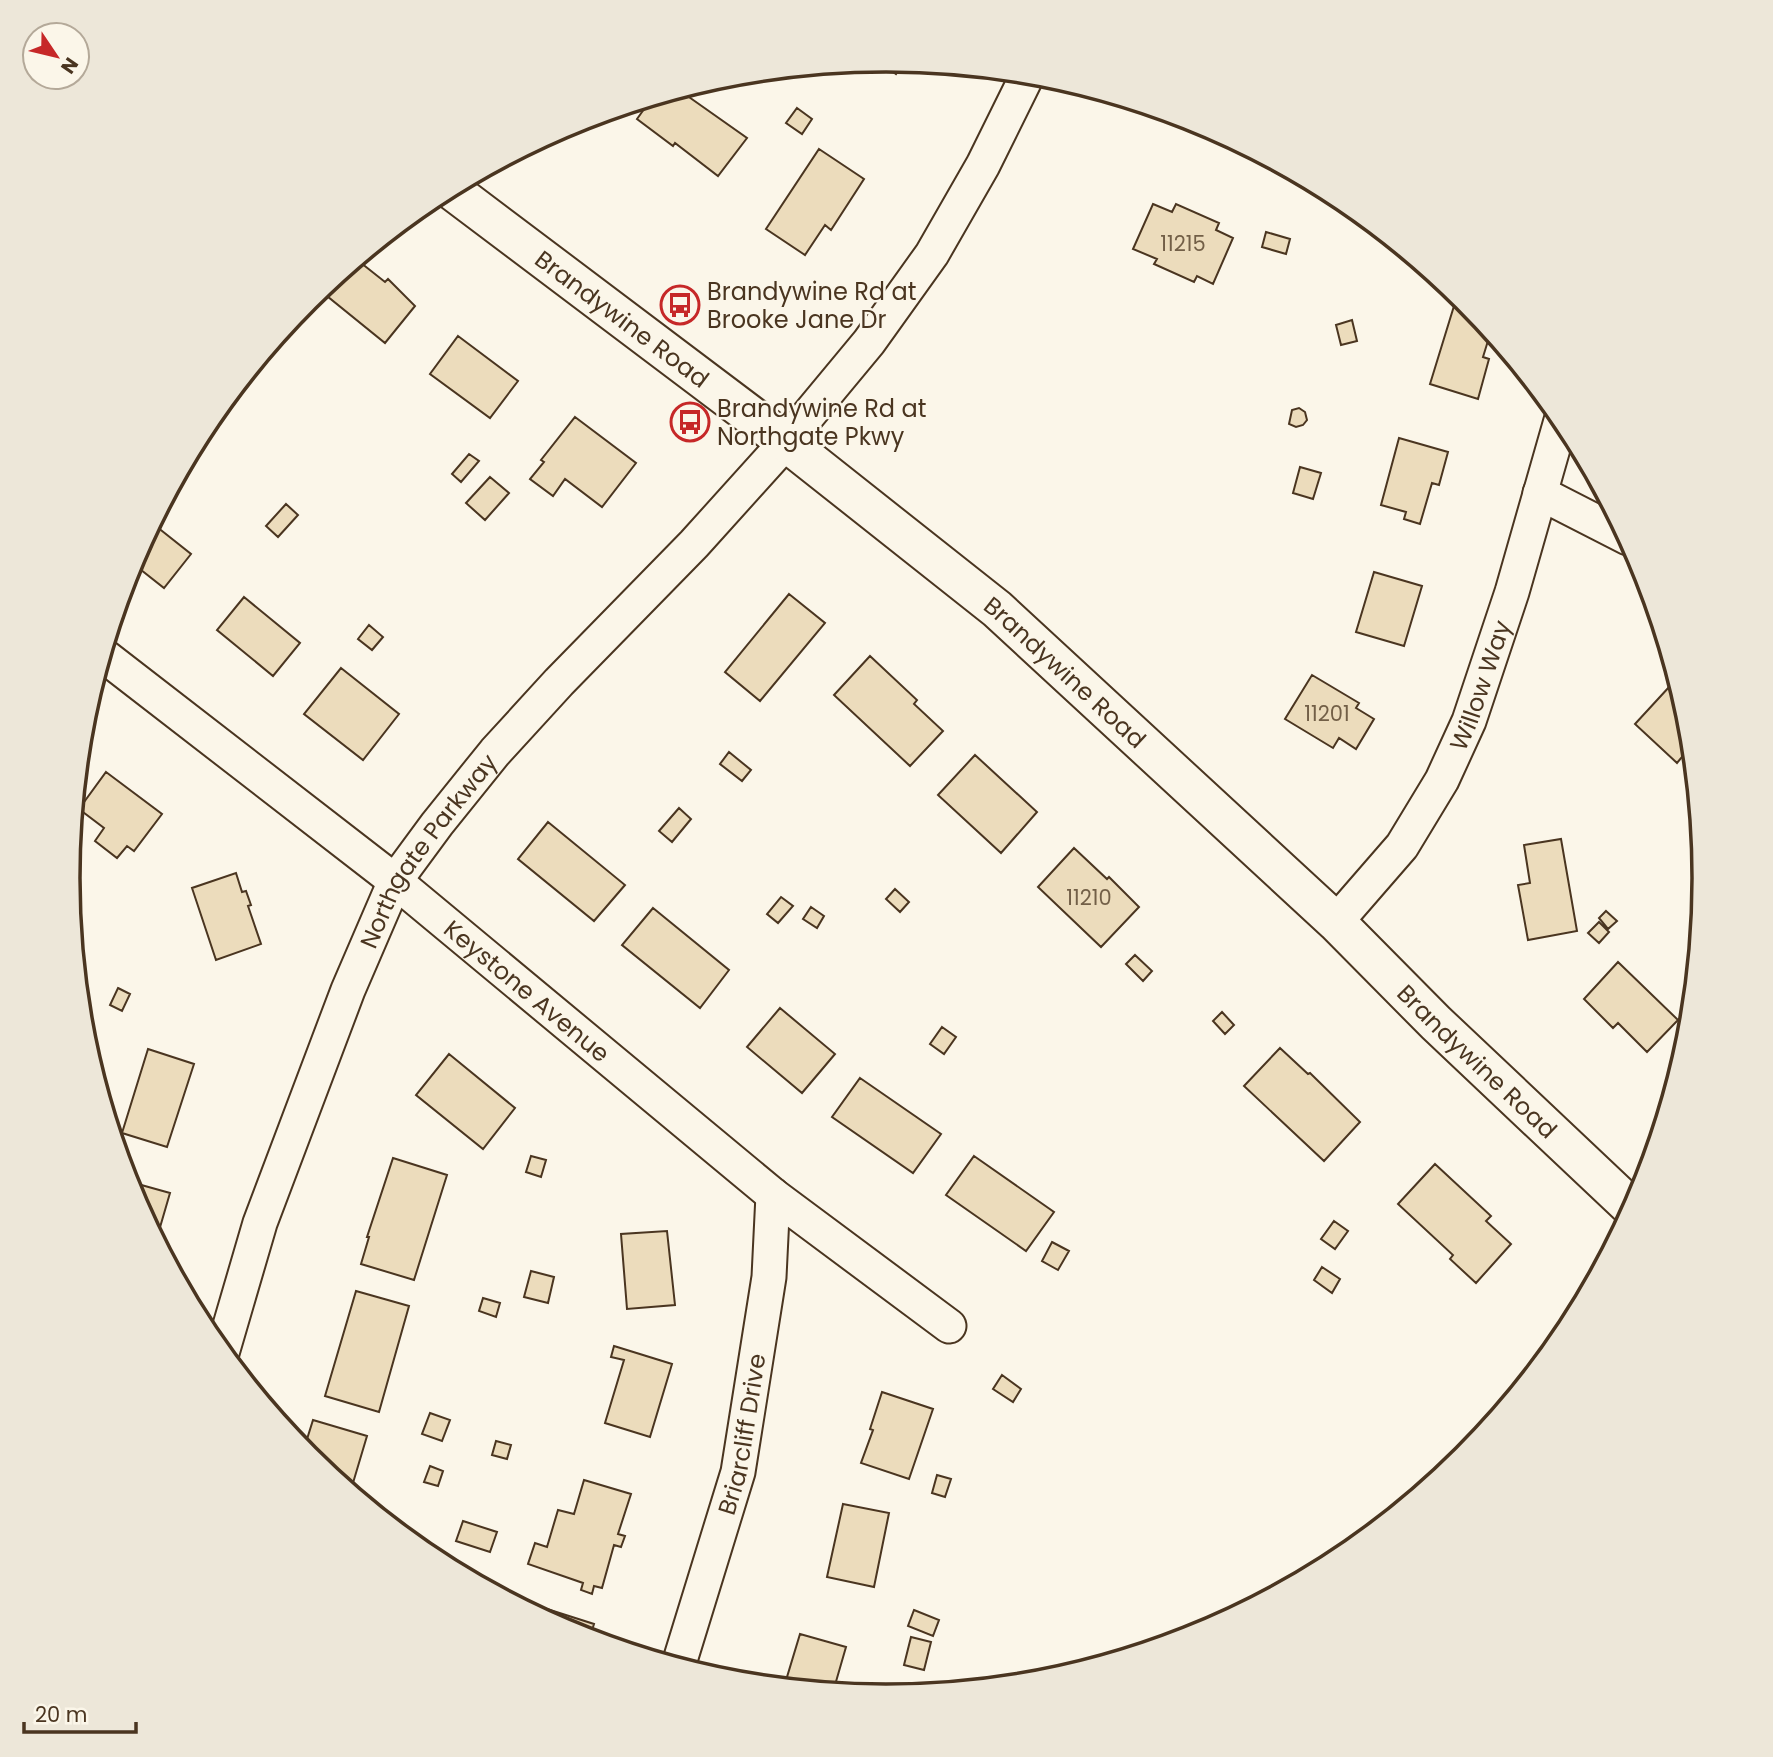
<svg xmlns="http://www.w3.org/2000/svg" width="1773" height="1757" font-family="Poppins,sans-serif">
	<rect width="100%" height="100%" fill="#fbf6e9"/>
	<path fill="#ecdcbc" stroke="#4a3520" stroke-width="2" d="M877,60H887L906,61L896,74Z
		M679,90L747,138L718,176L675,143L673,146L637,119L652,98Z
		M797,108L812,119L802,134L786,123Z
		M819,149L864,179L831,230L825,225L805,255L766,229Z
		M1153,204L1172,212L1176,204L1219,223L1216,230L1233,238L1213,284L1197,276L1194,282L1154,264L1157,259L1133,249Z
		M1266,232L1290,239L1286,254L1262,247Z
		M356,259L385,282L388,279L415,306L385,343L327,296Z
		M1454,306L1476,312L1491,331L1483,357L1489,359L1478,399L1430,384Z
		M1352,320L1357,341L1341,345L1336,325Z
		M458,336L518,381L490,418L430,374Z
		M1299,408L1305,412L1307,420L1303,425L1296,427L1289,424L1292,410Z
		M575,417L636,463L602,507L565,479L553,496L530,479L544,462L541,460Z
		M1399,438L1448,452L1439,485L1432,483L1420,524L1404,519L1406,512L1381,505Z
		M469,454L479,461L461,482L452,474Z
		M1300,467L1321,473L1313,499L1293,493Z
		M490,477L509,493L485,520L466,503Z
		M286,504L298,515L278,537L266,526Z
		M152,523L191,554L164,588L131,562Z
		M1374,572L1422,586L1404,646L1356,632Z
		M789,594L825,623L760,701L725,672Z
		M244,597L300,643L273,676L217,630Z
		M369,625L383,637L372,650L358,639Z
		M870,656L917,700L914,704L943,731L910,766L834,695Z
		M341,668L399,714L363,760L304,714Z
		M1312,675L1359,703L1356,708L1374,719L1356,749L1339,738L1333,748L1285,719Z
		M1670,686L1684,699L1690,719L1692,745L1677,763L1635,724Z
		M729,752L751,770L742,781L720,764Z
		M975,755L1037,812L1001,853L938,795Z
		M106,772L162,814L134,851L127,846L117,858L95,841L104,828L79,809Z
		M679,808L691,819L672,842L659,831Z
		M548,822L625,885L594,921L518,859Z
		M1561,839L1577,931L1528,940L1518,885L1530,883L1524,845Z
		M1074,848L1107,879L1109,877L1139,907L1101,947L1038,887Z
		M236,873L242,892L246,891L251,905L248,906L261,944L216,960L192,888Z
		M895,889L909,902L900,912L886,899Z
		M781,897L793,906L778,923L767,914Z
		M811,907L824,916L817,928L803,919Z
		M653,908L729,970L700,1008L622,945Z
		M1606,911L1617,921L1608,929L1599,918Z
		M1599,922L1609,932L1599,943L1588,933Z
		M1135,955L1152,971L1143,981L1126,964Z
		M1618,962L1678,1020L1647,1052L1618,1023L1613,1028L1584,999Z
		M118,988L130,994L122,1011L110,1005Z
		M780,1008L835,1054L802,1093L747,1047Z
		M1222,1012L1234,1025L1225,1034L1213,1021Z
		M942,1027L956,1037L944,1054L930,1044Z
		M1280,1048L1308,1074L1310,1073L1360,1122L1324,1161L1244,1086Z
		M148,1049L194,1064L167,1147L122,1133Z
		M449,1054L515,1108L483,1149L416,1095Z
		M860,1078L941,1134L913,1173L832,1117Z
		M531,1156L546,1160L541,1177L526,1172Z
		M974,1156L1054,1212L1026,1251L946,1195Z
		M393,1158L447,1175L414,1280L361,1264L369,1237H367Z
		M1435,1164L1491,1216L1486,1221L1511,1244L1476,1283L1450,1259L1453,1255L1398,1204Z
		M127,1181L170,1193L156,1241L130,1192Z
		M1334,1221L1348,1231L1335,1249L1321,1239Z
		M667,1231L675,1305L627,1309L621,1234Z
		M1052,1242L1069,1251L1058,1270L1042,1261Z
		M1322,1267L1340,1279L1332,1293L1314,1280Z
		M531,1271L554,1277L548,1303L524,1297Z
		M356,1291L409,1306L379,1412L325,1396Z
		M483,1298L500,1303L496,1317L479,1311Z
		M614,1346L672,1364L650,1437L605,1423L624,1360L611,1357Z
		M1002,1375L1021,1389L1013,1402L993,1389Z
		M882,1392L933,1409L909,1479L861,1463L873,1430L870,1429Z
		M430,1413L450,1420L442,1441L422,1434Z
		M313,1420L367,1436L350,1493L303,1452Z
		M496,1441L511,1445L507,1459L492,1455Z
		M430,1466L443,1471L438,1486L424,1482Z
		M937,1475L951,1479L945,1497L932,1493Z
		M584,1480L631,1494L618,1534L625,1536L621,1547L614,1545L602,1588L594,1586L592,1594L581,1590L583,1583L528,1564L535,1543L547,1547L558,1510L574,1514Z
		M843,1504L889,1513L874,1587L827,1577Z
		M463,1521L497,1532L490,1552L456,1541Z
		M547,1609L594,1624L589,1640L573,1635L544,1619Z
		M914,1610L939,1620L933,1636L908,1626Z
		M800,1634L846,1647L833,1692L784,1687Z
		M911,1637L931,1642L924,1670L904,1665Z"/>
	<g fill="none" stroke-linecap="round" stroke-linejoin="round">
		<defs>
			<g id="minor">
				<path d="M1540,493L1628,538"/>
				<path id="s1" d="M103,655L395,881L773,1195L949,1326"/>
				<path id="s2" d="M1336,922L1402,846L1442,780L1469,721L1512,592L1562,417"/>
				<path id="s3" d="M222,1353L260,1223L348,990L395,881L437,824L495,752L559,682L694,544L786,442L869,342L932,254L983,165L1028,74"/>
				<path id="s4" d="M678,1667L738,1472L769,1277L773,1195"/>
			</g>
			<g id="secondary">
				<path id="s5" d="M449,188L786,442L997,609L1336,922L1436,1023L1634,1210"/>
			</g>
		</defs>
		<use href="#minor" stroke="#4a3520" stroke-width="37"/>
		<use href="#secondary" stroke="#4a3520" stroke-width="42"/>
		<use href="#minor" stroke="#fbf6e9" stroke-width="33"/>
		<use href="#secondary" stroke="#fbf6e9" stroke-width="38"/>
	</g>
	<defs>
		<symbol id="bus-ring" viewBox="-11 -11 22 22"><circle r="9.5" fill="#fbf6e9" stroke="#c62828" stroke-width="1.5"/><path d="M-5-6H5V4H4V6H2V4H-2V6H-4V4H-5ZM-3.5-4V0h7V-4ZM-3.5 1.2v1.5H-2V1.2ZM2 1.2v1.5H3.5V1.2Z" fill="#c62828"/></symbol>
	</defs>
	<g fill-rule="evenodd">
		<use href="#bus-ring" x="658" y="283" width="44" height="44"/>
		<use href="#bus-ring" x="668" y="400" width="44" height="44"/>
	</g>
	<g text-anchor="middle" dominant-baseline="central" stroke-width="5" stroke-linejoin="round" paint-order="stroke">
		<g font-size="21" fill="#725f47">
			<text x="1183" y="243">11215</text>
			<text x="1327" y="713">11201</text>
			<text x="1089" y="897">11210</text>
		</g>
		<g font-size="24" fill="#4a3520" stroke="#fbf6e9" text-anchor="start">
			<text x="707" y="291">Brandywine Rd at<tspan x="707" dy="28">Brooke Jane Dr</tspan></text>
			<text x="717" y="408">Brandywine Rd at<tspan x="717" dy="28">Northgate Pkwy</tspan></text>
		</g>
		<g font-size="24" fill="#4a3520" stroke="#fbf6e9">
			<text stroke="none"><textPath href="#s5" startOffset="217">Brandywine Road</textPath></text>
			<text stroke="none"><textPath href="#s5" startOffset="784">Brandywine Road</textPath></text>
			<text stroke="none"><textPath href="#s2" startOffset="280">Willow Way</textPath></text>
			<text stroke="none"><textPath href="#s3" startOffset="546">Northgate Parkway</textPath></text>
			<text stroke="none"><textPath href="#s1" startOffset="541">Keystone Avenue</textPath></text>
			<text stroke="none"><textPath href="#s5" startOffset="1351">Brandywine Road</textPath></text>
			<text stroke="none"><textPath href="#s4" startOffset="242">Briarcliff Drive</textPath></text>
		</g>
	</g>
	<path d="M0 0H1773V1757H0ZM80 878a806 806 0 1 1 1612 0a806 806 0 1 1-1612 0Z" fill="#ede7d9" fill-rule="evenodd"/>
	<path fill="none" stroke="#4a3520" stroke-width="3.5" d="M80 878a806 806 0 1 1 1612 0a806 806 0 1 1-1612 0Z"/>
	<g transform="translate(56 56) rotate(125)"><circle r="33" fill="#fbf6e9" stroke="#b4a999" stroke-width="2"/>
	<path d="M0-5L12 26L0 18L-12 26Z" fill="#c62828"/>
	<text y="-10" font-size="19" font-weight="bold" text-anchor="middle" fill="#4a3520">N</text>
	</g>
	<path d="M24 1722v10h112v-10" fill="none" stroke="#4a3520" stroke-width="3.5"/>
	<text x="35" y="1722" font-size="21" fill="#4a3520" stroke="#fbf6e9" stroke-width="5" paint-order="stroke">20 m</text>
</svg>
